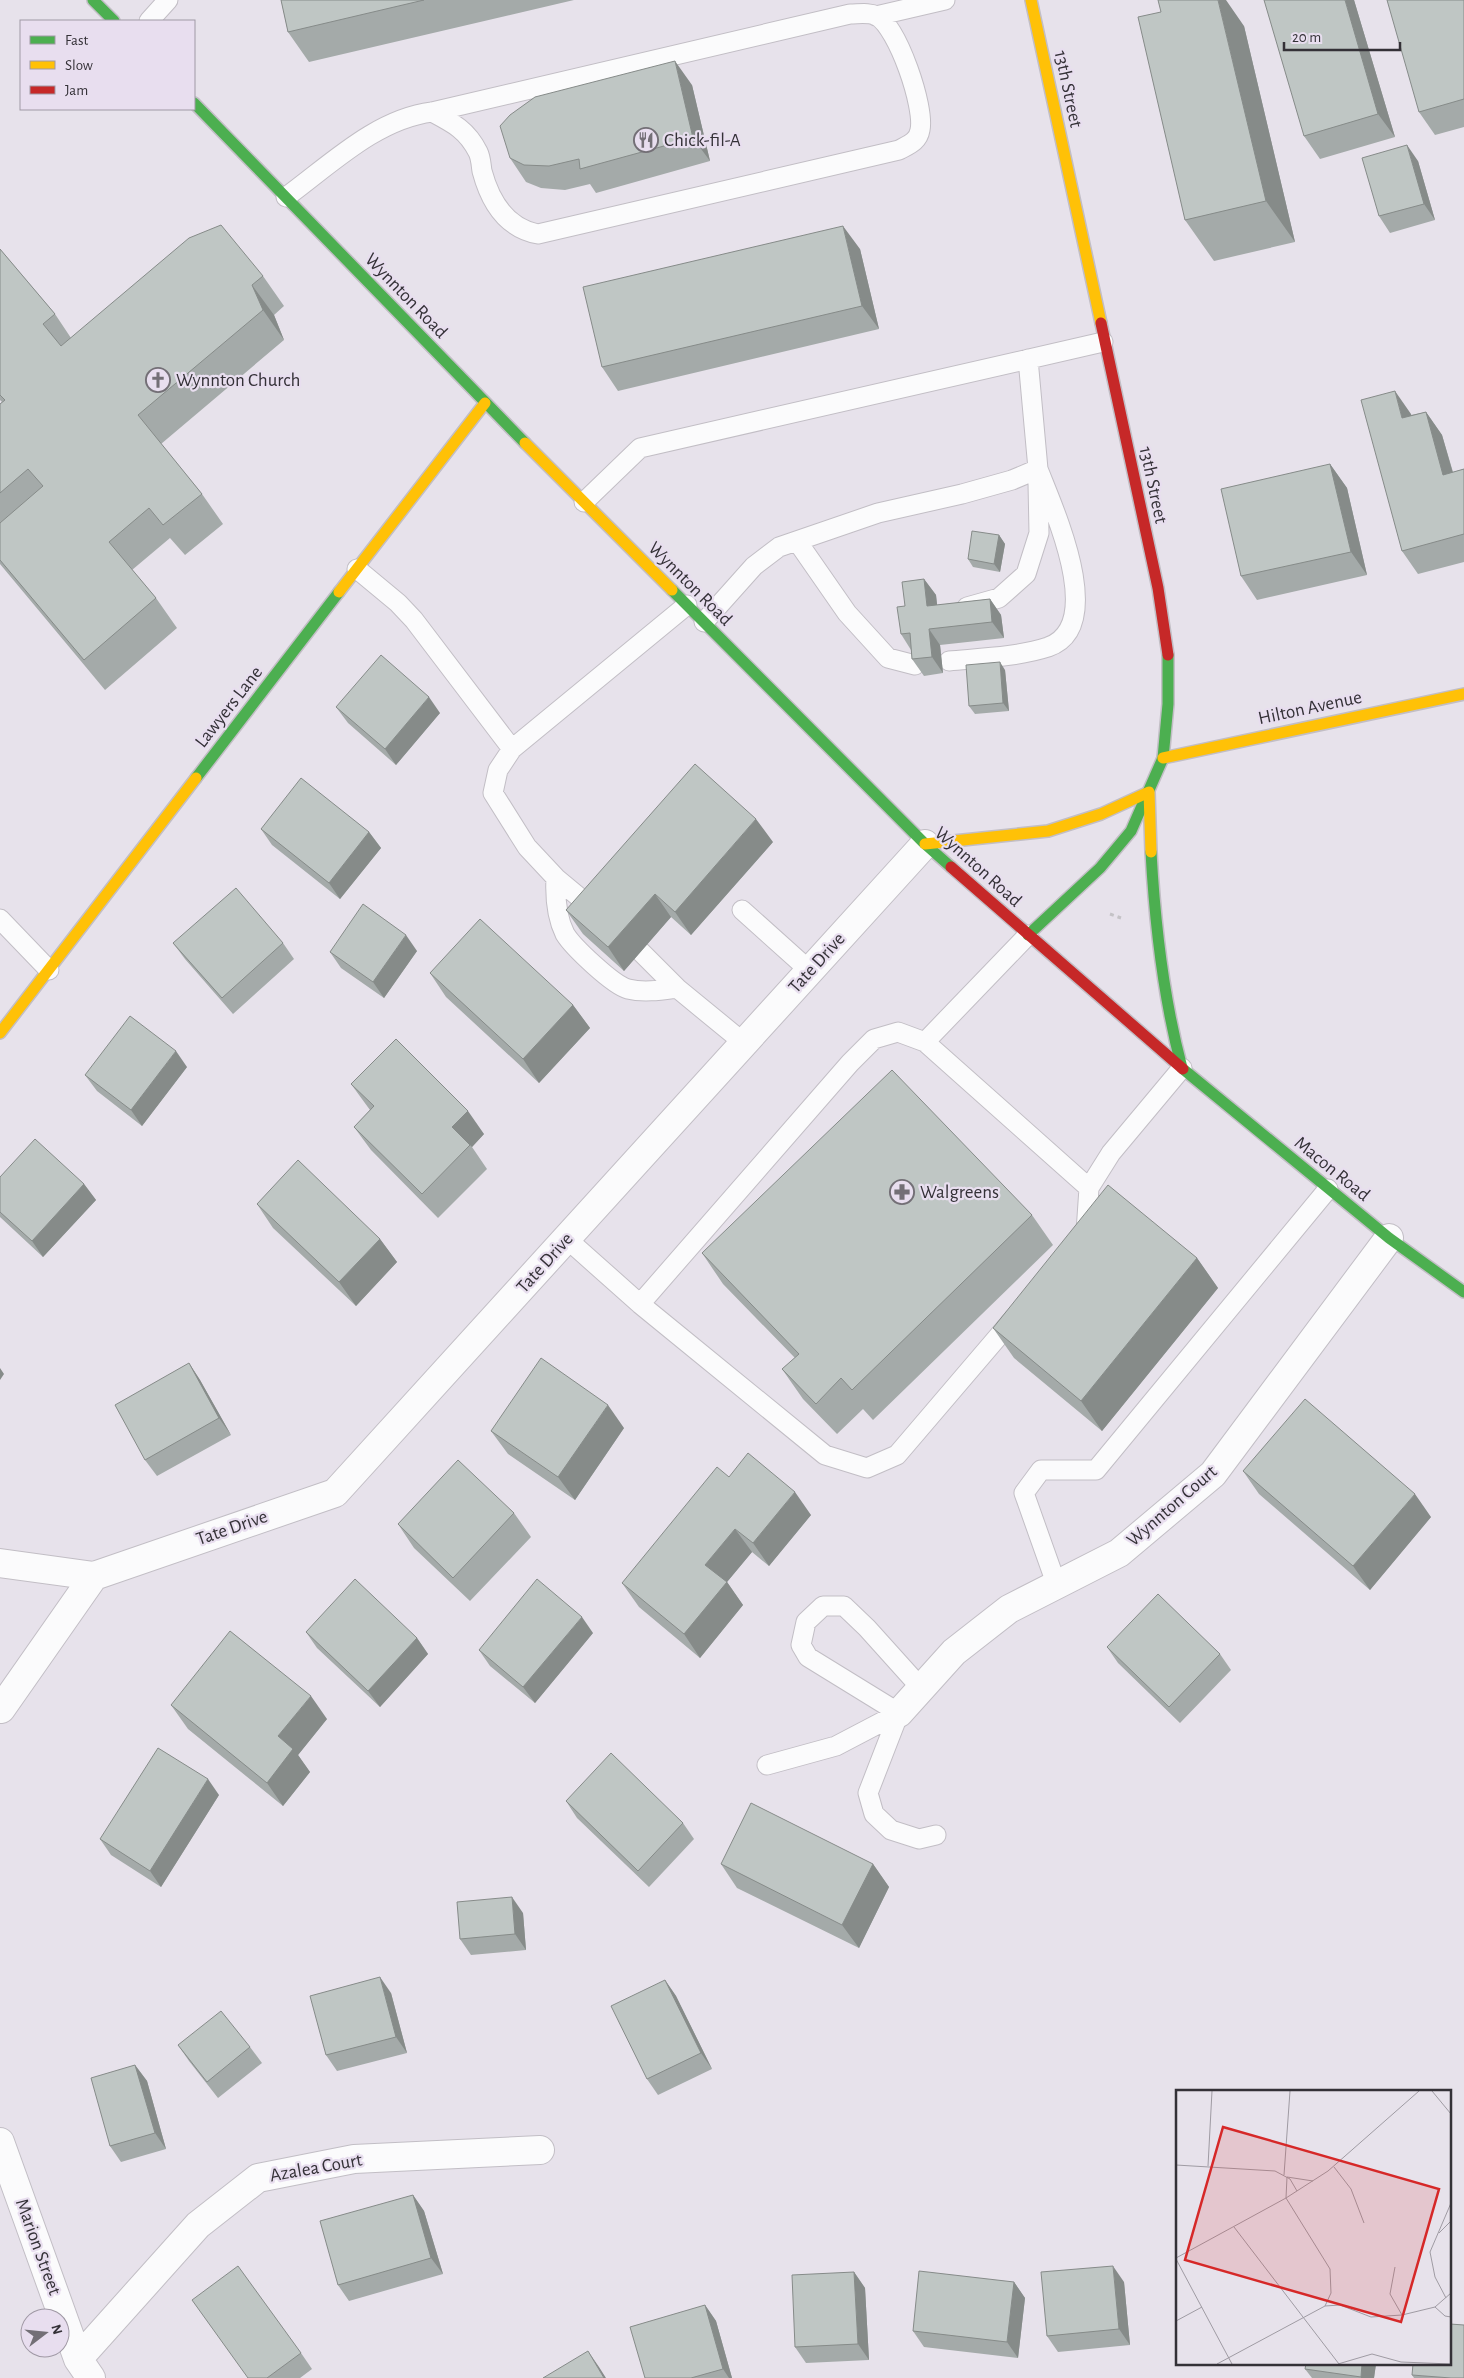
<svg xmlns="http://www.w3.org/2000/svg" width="1464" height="2378" font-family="'Alegreya Sans',sans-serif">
	<rect width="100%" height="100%" fill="#e7e2eb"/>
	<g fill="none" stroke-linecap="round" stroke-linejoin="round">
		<defs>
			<path id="lane" d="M876,16L945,0
				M149,21L168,0
				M286,197C330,165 376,119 432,112L850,14C859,14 869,12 877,16C898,28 925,107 920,130C918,142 908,145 899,150L538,234C506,228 490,201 482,171C481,165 481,158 478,152C467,130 453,123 432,112
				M584,502L640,448L1103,342
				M797,541L847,613L888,658L915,665
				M357,569L398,603L414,620L512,749
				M687,605L512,749L498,770L493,793L527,847L556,878C555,897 556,916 565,934C573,947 613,985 628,989C644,993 662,990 677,988L744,1043
				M967,607L999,598L1026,574L1039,533L1038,483
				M704,622L754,566L779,547L878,513L962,494L1012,480L1038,469L1028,359
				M949,661C981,658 1017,657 1048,647C1108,626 1053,508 1038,469
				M556,878L597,912
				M742,910L810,971
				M0,919L49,970
				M641,952L677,988
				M925,1042L1089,1188
				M1083,1235L1086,1232L1089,1188L1111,1153L1182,1068
				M567,1239L640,1304L825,1455L867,1468L897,1455L1014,1318
				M640,1304L850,1063L874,1039L898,1032L925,1042L1028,935
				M1057,1586L1024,1493L1041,1470H1096L1328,1189
				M899,1713L808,1657L801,1645L806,1622L823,1606H844L867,1628L921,1688
				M899,1713L868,1793L874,1814L891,1830L919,1839L936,1835
				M767,1765L836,1746L899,1713"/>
			<path id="street" d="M0,1563L94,1576L335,1493L925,844
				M1,1709L94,1576
				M899,1713L954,1652L1009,1609L1119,1553L1213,1474L1389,1238
				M0,2142L78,2359L91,2378
				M78,2359L198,2225L258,2178L354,2159L540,2150"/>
			<path id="fast" d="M93,0L114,21
				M194,103L525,443
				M672,590L925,844L951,867
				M196,778L339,592
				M1151,852C1155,926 1163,997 1182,1068
				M1028,935L1100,868L1131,831L1163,758L1168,704V655
				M1183,1069L1389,1238L1464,1292"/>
			<path id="slow" d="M1031,0L1101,323
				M525,443L672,590
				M339,592L485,403
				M1163,758L1464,694
				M925,844L1048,831L1101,814L1149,792L1151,852
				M0,1033L196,778"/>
			<path id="jam" d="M1101,323L1158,588L1168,655
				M951,867L1183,1069"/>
		</defs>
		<use href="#lane" stroke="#c2bec5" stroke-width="21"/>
		<use href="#street" stroke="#c2bec5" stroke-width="30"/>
		<use href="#fast" stroke="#c2bec5" stroke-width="14"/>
		<use href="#slow" stroke="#c2bec5" stroke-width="14"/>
		<use href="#jam" stroke="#c2bec5" stroke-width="14"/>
		<path stroke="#c4c2c6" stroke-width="3" stroke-dasharray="4 4" stroke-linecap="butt" d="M1110,914L1121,918"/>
		<use href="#lane" stroke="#fbfbfc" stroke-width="19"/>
		<use href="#street" stroke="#fbfbfc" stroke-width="28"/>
		<use href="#fast" stroke="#4caf50" stroke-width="11"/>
		<use href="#slow" stroke="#ffc107" stroke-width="11"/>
		<use href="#jam" stroke="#c62828" stroke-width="11"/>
	</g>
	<path fill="#a4aaa9" d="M281,0H574L309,62L288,32Z
		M1354,0L1395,137L1320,159L1304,136Z
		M1464,0V127L1435,135L1419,112Z
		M1244,26L1295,242L1214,261L1185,220Z
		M692,85L710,161L596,193L590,184L565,190L541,188L526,182L510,158Z
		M1418,161L1435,220L1390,233L1379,216Z
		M0,249L55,314L71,338L263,276L284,306L274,315L284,340L161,444L202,494L223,524L185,555L170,538L132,570L156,598L177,628L105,690L0,564V404L2,402L0,400Z
		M860,249L879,329L618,391L602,367Z
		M1426,412L1442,435L1453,472L1464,469V562L1418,574L1402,551L1411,414V415Z
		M1330,464L1347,488L1367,575L1257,600L1241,576Z
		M999,535L1005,544L1000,572L973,567L968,559Z
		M924,579L936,595L937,605L990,599L1001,615L1004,638L940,645L943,673L924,676L912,659L911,650L901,634L905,606Z
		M1005,670L1009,711L975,714L969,706Z
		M336,707L440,713L396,765L348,723Z
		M261,829L369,832L381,848L340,899L272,845Z
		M773,842L691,935L671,917L624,971L583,934L566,910Z
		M173,943H283L294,959L233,1014L185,959Z
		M417,951L384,998L341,968L330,952Z
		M430,973L573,1005L590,1028L539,1083L446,997Z
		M187,1067L142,1126L97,1091L85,1075Z
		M351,1084L484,1134L472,1147L487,1169L438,1218L371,1150L354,1127L370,1110Z
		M0,1177L84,1184L96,1200L43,1257L0,1217Z
		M257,1204L380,1239L397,1262L356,1306L273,1228Z
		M1032,1215L1053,1245L873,1420L863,1409L837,1434L803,1399L782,1369L795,1358L723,1284L702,1253Z
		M1197,1258L1218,1288L1102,1431L1014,1358L993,1328Z
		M189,1363L200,1380L231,1435L157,1476L145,1460Z
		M624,1428L575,1500L508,1454L491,1431Z
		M1243,1471L1431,1517L1370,1590L1259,1494Z
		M729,1477L811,1515L769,1566L752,1552L727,1582L743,1605L700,1658L639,1607L622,1583Z
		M514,1513L531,1537L470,1601L414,1548L398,1524Z
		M306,1632L417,1638L428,1654L380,1707L317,1648Z
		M593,1633L535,1703L490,1666L479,1650Z
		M1107,1647L1220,1654L1231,1670L1180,1723L1118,1663Z
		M171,1705L327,1719L298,1755L310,1772L283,1806L188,1729Z
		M219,1795L161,1887L111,1855L100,1839Z
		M566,1801L683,1823L694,1839L649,1887L577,1818Z
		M721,1864H873L889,1887L859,1948L737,1888Z
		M523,1913L526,1950L471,1955L460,1939Z
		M665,1980L676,1996L712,2069L658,2095L647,2079Z
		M391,1993L407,2053L337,2071L326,2055Z
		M178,2045L250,2047L262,2063L218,2098L189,2061Z
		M135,2065L147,2081L166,2149L121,2162L110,2146Z
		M413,2195L424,2211L443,2274L349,2301L338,2285Z
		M854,2272L865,2288L869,2360L806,2363L795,2347Z
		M1014,2282L1025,2298L1018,2358L924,2347L913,2331Z
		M1124,2282L1130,2345L1058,2352L1047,2336Z
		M705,2305L716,2321L732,2378H645Z
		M301,2353L312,2369L300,2378H248Z
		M1376,2364L1374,2378H1312L1305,2369Z
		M1412,2375L1464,2378H1414Z"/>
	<path fill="#868b89" d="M1218,0H1226L1244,26L1295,242L1266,201Z
		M1345,0H1354L1395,137L1378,114Z
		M675,61L692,85L710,161L693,138Z
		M1407,145L1418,161L1435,220L1424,204Z
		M843,226L860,249L879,329L862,306Z
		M252,285L274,315L284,340L263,310Z
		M1395,391L1411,414L1419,441L1402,418Z
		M1426,412L1442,435L1460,498L1443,475Z
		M1330,464L1347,488L1367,575L1351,552Z
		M999,535L1005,544L1000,572L994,564Z
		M924,579L936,595L939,622L927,606Z
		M990,599L1001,615L1004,638L992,622Z
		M929,629L940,645L943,673L932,657Z
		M1000,662L1005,670L1009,711L1003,703Z
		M429,697L440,713L396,765L385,749Z
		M756,819L773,842L691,935L675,912Z
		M369,832L381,848L340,899L329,883Z
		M655,894L671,917L624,971L608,947Z
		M406,935L417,951L384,998L373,982Z
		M573,1005L590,1028L539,1083L523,1059Z
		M176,1051L187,1067L142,1126L131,1110Z
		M468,1111L484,1134L472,1147L452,1127Z
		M84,1184L96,1200L43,1257L32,1241Z
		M380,1239L397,1262L356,1306L339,1282Z
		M1197,1258L1218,1288L1102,1431L1081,1401Z
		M189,1363L200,1380L231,1435L219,1418Z
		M0,1368L4,1374L0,1380Z
		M608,1405L624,1428L575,1500L558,1477Z
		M795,1492L811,1515L769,1566L753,1543Z
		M1415,1494L1431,1517L1370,1590L1353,1566Z
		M735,1529L752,1552L727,1582L743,1605L700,1658L684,1634L705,1565Z
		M582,1617L593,1633L535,1703L523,1687Z
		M417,1638L428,1654L380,1707L368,1691Z
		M311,1696L327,1719L298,1755L310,1772L283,1806L267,1783L278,1736Z
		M208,1779L219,1795L161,1887L150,1871Z
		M873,1864L889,1887L859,1948L842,1925Z
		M512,1897L523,1913L526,1950L515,1934Z
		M380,1977L391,1993L407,2053L396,2037Z
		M665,1980L676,1996L712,2069L701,2053Z
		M135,2065L147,2081L166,2149L155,2133Z
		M413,2195L424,2211L443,2274L431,2258Z
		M1113,2266L1124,2282L1130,2345L1119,2329Z
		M854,2272L865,2288L869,2360L858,2344Z
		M1014,2282L1025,2298L1018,2358L1007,2342Z
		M705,2305L716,2321L732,2378H729L723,2369Z
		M588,2351L599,2367L606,2378H604Z
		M1362,2364H1376L1374,2378H1361V2377Z"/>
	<path fill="#bfc6c4" stroke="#868b89" d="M281,0H424L288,32Z
		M1158,0H1218L1266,201L1185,220L1138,17L1161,12Z
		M1264,0H1345L1378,114L1304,136Z
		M1387,0H1464V99L1419,112Z
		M675,61L693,138L580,169L579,159L549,166L524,165L510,158L500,126L510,115L535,97Z
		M1407,145L1424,204L1379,216L1362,158Z
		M221,225L263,276L252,285L263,310L138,415L202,494L163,525L149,508L109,542L156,598L84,660L0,560V523L43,486L28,469L0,493V404L5,400L0,395V249L55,314L43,324L61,346L189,238Z
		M843,226L862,306L602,367L583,287Z
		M1395,391L1402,418L1426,412L1443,475L1464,469V534L1402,551L1361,400Z
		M1330,464L1351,552L1241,576L1221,489Z
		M972,531L999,535L994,564L968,559Z
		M924,579L927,606L990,599L992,622L929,629L932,657L912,659L910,633L901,634L897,607L905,606L902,582Z
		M381,655L429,697L385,749L336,707Z
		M1000,662L1003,703L969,706L966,665Z
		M695,764L756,819L675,912L655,894L608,947L566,910Z
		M301,778L369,832L329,883L261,829Z
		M236,888L283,943L222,998L173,943Z
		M363,904L406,935L373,982L330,952Z
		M480,919L573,1005L523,1059L430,973Z
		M130,1016L176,1051L131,1110L85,1075Z
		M396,1039L468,1111L452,1127L470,1145L422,1194L354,1127L374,1106L351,1084Z
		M892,1070L1032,1215L852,1390L841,1378L816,1404L782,1369L799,1354L702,1253Z
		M35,1139L84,1184L32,1241L0,1212V1177Z
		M298,1160L380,1239L339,1282L257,1204Z
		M1108,1185L1197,1258L1081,1401L993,1328Z
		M541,1358L608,1405L558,1477L491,1431Z
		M189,1363L219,1418L145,1460L115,1405Z
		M1305,1399L1415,1494L1353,1566L1243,1471Z
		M748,1453L795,1492L753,1543L735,1529L705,1565L727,1582L684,1634L622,1583L717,1467L729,1477Z
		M458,1460L514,1513L453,1578L398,1524Z
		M355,1579L417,1638L368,1691L306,1632Z
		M537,1579L582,1617L523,1687L479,1650Z
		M1158,1594L1220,1654L1169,1707L1107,1647Z
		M230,1631L311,1696L278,1736L293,1749L267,1783L171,1705Z
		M158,1748L208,1779L150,1871L100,1839Z
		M611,1753L683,1823L638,1871L566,1801Z
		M751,1803L873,1864L842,1925L721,1864Z
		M512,1897L515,1934L460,1939L457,1902Z
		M380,1977L396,2037L326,2055L310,1996Z
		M665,1980L701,2053L647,2079L611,2006Z
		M221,2011L250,2047L207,2082L178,2045Z
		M135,2065L155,2133L110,2146L91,2078Z
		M413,2195L431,2258L338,2285L320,2221Z
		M238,2266L301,2353L267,2378H248L192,2300Z
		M1113,2266L1119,2329L1047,2336L1041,2272Z
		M919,2271L1014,2282L1007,2342L913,2331Z
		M854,2272L858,2344L795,2347L792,2275Z
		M705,2305L723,2369L691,2378H645L630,2327Z
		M1450,2324L1464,2325V2378H1451L1412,2375L1413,2364H1450Z
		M588,2351L604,2378H543Z
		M1306,2364H1362L1361,2377L1305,2369Z"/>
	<defs>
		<symbol id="restaurant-ring" viewBox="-11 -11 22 22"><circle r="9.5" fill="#e8deef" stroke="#736f76" stroke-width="1.5"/><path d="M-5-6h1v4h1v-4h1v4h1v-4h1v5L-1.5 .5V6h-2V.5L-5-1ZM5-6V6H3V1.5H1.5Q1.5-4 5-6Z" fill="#736f76"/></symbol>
		<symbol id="church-ring" viewBox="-11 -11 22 22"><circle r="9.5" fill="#e8deef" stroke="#736f76" stroke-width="1.5"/><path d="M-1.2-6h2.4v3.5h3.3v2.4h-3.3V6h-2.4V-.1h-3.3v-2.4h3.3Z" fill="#736f76"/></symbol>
		<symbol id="pharmacy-ring" viewBox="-11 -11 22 22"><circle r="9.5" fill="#e8deef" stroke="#736f76" stroke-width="1.5"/><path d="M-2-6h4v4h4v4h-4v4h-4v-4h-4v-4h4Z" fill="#736f76"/></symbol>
	</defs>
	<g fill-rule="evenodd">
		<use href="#restaurant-ring" x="632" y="126" width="28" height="28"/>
		<use href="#church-ring" x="144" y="366" width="28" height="28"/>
		<use href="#pharmacy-ring" x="888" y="1178" width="28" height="28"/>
	</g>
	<g text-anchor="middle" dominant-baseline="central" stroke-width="4.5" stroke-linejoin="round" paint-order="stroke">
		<g font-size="19" fill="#343137" stroke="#e8deef">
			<text transform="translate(1068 89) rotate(78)">13th Street</text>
			<text transform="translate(406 296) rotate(46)">Wynnton Road</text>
			<text transform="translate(1153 485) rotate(78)">13th Street</text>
			<text transform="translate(690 584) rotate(45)">Wynnton Road</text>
			<text transform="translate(229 707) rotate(-52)">Lawyers Lane</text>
			<text transform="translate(1310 708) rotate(-12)">Hilton Avenue</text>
			<text transform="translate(978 867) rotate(42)">Wynnton Road</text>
			<text transform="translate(817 963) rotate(-48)">Tate Drive</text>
			<text transform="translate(1332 1169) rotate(39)">Macon Road</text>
			<text transform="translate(545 1263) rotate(-48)">Tate Drive</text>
			<text transform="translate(1172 1506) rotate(-41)">Wynnton Court</text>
			<text transform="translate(232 1528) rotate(-19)">Tate Drive</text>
			<text transform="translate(316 2168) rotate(-10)">Azalea Court</text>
			<text transform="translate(38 2247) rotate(70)">Marion Street</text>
		</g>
		<g font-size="19" fill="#343137" stroke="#e8deef" text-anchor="start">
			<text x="664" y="140">Chick-fil-A</text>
			<text x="176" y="380">Wynnton Church</text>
			<text x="920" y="1192">Walgreens</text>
		</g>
	</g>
	<g transform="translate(1176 2090)">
		<rect width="275" height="275" fill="#e7e2eb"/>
		<path fill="none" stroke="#9f9ba3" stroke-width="1" d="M256,1L275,24M0,75L99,81L114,89L121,101M32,76L36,1M158,77L175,99L188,133M108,85L114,1M110,108L154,179L155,203L149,216M110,108L111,87L137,91M58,137L163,274M263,143L275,131M0,168L110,108L152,81L243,1M0,169L56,274M219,177L214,204L226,225M270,208L259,187L254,162L275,113M259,217L275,203M0,231L26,217M41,274L149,216L164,215L195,227L226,225L259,217L269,226L275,227M162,274L196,264L225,272L275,274"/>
		<path fill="#d62828" fill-opacity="0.15" stroke="#d62828" stroke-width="2.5" d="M47,37L263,99L225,232L9,170Z"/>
		<rect width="275" height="275" fill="none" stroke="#343137" stroke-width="2.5"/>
	</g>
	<rect x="20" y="20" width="175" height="90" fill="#e8deef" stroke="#a099a5"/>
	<rect x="30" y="36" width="25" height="8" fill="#4caf50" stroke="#a099a5"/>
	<text x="65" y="45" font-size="15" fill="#343137">Fast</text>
	<rect x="30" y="61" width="25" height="8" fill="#ffc107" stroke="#a099a5"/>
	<text x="65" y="70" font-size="15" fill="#343137">Slow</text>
	<rect x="30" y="86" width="25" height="8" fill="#c62828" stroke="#a099a5"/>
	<text x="65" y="95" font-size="15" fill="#343137">Jam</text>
	<g transform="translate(45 2333) rotate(74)"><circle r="24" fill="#e8deef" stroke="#a099a5"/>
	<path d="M0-4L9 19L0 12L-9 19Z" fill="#736f76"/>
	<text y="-8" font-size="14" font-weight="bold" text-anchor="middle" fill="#343137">N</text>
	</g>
	<path d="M1284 42v8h116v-8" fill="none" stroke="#343137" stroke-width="2.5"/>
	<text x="1292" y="42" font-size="15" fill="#343137" stroke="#e8deef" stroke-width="4" paint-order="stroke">20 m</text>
</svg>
